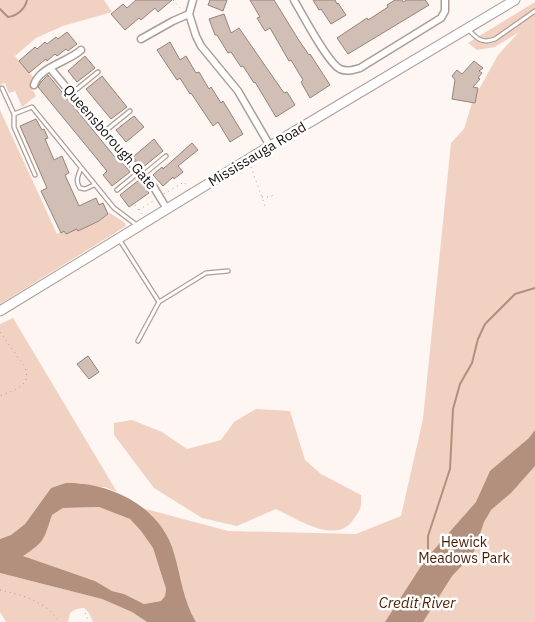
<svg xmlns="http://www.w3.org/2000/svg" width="535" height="622" font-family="'IBM Plex Sans',sans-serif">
	<rect width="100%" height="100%" fill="#fdf6f2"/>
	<path fill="#f1d1c1" d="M0,0H104L112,12L63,26L36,38L15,56L33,77L30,85L36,96L22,107L15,91L9,93L5,83L0,85Z
		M535,2V622H196L188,609L174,552L142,508L228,531L356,534L401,516L423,419L451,143L464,129L473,100L498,55L519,32L495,47L477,50L468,43Z
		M0,110L57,234L64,231L66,234L77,227L78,230L99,222L110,213L125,223L126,226L0,304Z
		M13,318L117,492L105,487H95L79,483L51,488L25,524L11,535L0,539V324Z
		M256,409L290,411L305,460L321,474L361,495C362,508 360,510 353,520C336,545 297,519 276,509L237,526L202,518L154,488L114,435V423L132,420L162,432L187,449L221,440L234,422Z
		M99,507L130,519L141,531L153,548L166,589L165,596L161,601L144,604L124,594L112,591L95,581L22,556C42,546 46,535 52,515L63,508Z
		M0,573L102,599L132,612L147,622H93L89,613L84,608L76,609L70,613L68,622H6L0,612Z"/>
	<path fill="#b3907d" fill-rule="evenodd" d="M535,430V466L511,493L491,510L484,522L473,554L452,576L423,622H385L425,560L476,502L490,471L529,438Z
		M66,483C111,482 161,507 174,553C181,576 183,601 196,622H147L132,612L102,599L0,573V539L11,535L25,524L51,488ZM99,507L130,519L141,531L153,548L166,589L165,596L161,601L144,604L124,594L112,591L95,581L23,556C45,542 44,539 52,515L63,508Z"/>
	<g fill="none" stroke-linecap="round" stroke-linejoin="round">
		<path stroke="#b3907d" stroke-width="2" d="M0,9L8,17C17,16 25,9 27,0
			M430,556L428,549V536L450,469L453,409L460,384L472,363L478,339L485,324L515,294L535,288"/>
	</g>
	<path fill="#d1bfb6" stroke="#95847c" d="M136,0H172L158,12L155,8L141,20L139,18L125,30L111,14L123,4L127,8Z
		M210,0H227L223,11L208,5Z
		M250,0H274L298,39L309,55L310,54L330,85L310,98L301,82L303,80L291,60L289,61L270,28L265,31L257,18L260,17Z
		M313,0H335L337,4L338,3L346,15L331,24L321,9L319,10Z
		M395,0H402L403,2L407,0H425L429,5L348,54L337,38L367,18L368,20L388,7L387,5Z
		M224,14L231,33L239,28L284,93L287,92L295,105L276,117L255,82L254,83L243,66L241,67L231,52L228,53L217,35H215L209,19Z
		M67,32L77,44L68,51L66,49L57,56L55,54L47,61L46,59L29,73L19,61L35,47L37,49L45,42L47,44L56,37L58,39Z
		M170,42L180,60L186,56L196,73L199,72L209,89L211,87L221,103L223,101L243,134L230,142L218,122L213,126L191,93L190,94L180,78L177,80L157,50Z
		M85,56L95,68L77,82L68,71Z
		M474,61L483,68L479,71L482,73L478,78L480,79L473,87L478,88L475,103L452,99L455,80L452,76L457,70L462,74Z
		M48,75L119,162L121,161L130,172L112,186L103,175L107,171L38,87L41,82Z
		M102,76L127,107L111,119L86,89Z
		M134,116L144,127L126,142L116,130Z
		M36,119L42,130L44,129L48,138L45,139L54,160L62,156L69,173L65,175L79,206L96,198L99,205L103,203L108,214L99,221L78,231L77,229L66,234L64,231L61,233L41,191L47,188L20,126Z
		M154,139L163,151L142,168L133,157Z
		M192,143L198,150L178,166L183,172L174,179L173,177L163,186L153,175L162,167L163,169Z
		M139,180L149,193L129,207L120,195Z
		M88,356L99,372L89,379L77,364Z"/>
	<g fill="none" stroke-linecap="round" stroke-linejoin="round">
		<defs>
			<path id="lane" d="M468,29C477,39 482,44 495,39L535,11
				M2,88L14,114V127L35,175
				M72,93L98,72
				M14,114L32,107L114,208L138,226
				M104,132L130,111
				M81,168C78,176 75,181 80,188L85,189L94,185
				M143,175L166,156
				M117,190L139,172
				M119,239L159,302L206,273L228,271
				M138,341L159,302"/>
			<path id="street" d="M193,0L189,14L196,36L201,46L238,91L270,146
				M294,0C302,14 328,63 340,69C347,72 353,70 360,68L441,18L445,11V0
				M141,39L173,21L189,14
				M50,68L115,146L153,186L167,209
				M34,85C39,67 68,62 81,50"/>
			<path id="secondary" d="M0,311L270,146L515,0"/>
		</defs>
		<use href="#lane" stroke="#ae9d94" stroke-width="5.5"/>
		<use href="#street" stroke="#ae9d94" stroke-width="9"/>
		<use href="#secondary" stroke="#ae9d94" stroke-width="11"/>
		<path stroke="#a69f9b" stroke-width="1" stroke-dasharray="1 4" stroke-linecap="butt" d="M173,0L182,10
			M251,167L266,209
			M164,194L184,182L187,186
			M262,197H270L272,196L273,192
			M135,205L142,214
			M139,210L153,201
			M0,332L25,367C32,386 14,390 0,396
			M0,590C22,595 46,601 59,622
			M85,613L89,622"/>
		<use href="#lane" stroke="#fff" stroke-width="3"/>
		<use href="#street" stroke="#fff" stroke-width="6"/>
		<use href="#secondary" stroke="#fff" stroke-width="9"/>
	</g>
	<g text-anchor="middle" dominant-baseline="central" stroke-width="5" stroke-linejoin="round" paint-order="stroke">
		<g font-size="14" fill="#17110e" stroke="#fff">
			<text transform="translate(110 137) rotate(49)">Queensborough Gate</text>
			<text transform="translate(257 154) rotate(-31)">Mississauga Road</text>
		</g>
		<g font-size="14" fill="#481b00" stroke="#fff">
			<text x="464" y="542">Hewick<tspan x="464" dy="16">Meadows Park</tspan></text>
		</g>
		<g font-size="15" font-style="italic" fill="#4d1f00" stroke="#fff">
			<text x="417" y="602">Credit River</text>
		</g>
	</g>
</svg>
